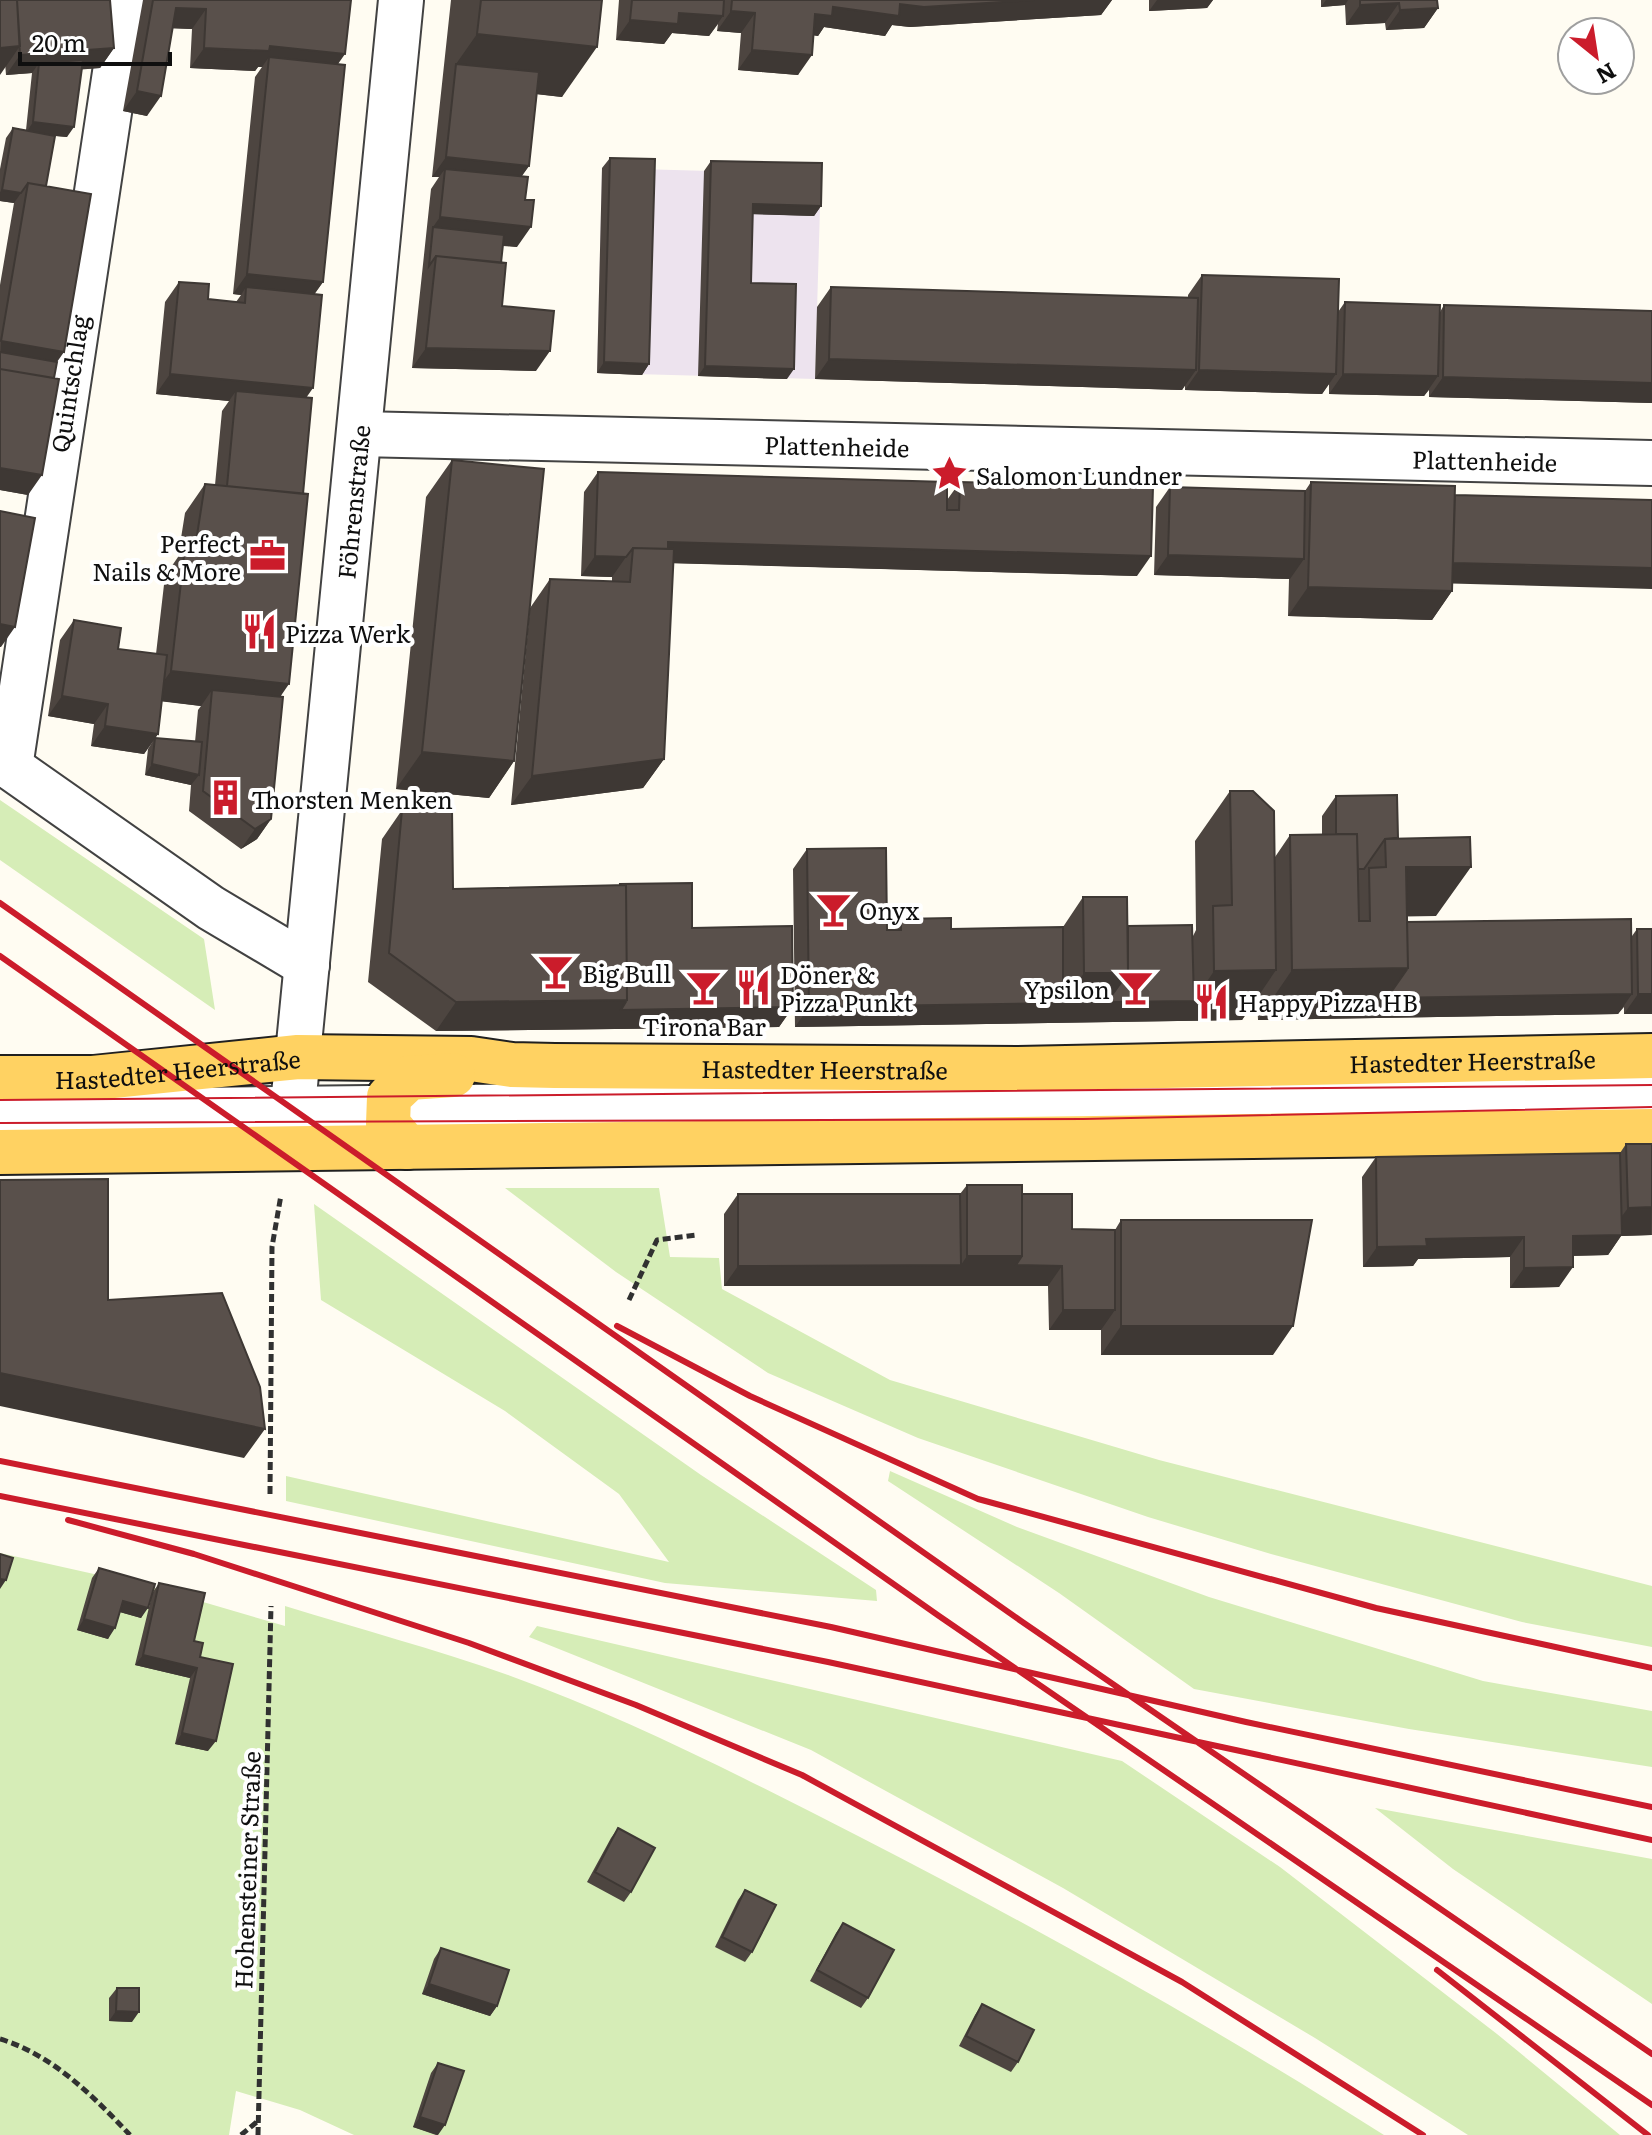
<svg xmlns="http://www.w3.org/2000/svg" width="1652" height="2135" font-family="Literata,serif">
	<rect width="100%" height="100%" fill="#fffcf2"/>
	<path fill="#ede3ee" d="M602,168L821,174L815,379L597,373Z"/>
	<path fill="#d6edb7" d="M0,800L204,939L215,1010L0,860Z
		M505,1188H659L670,1257L719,1258L722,1289L890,1380L1159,1460L1652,1586V1647L1522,1622L1271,1554L1148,1517L918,1438L768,1373L616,1272Z
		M314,1204L701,1475L876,1590L877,1601L665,1583L286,1501V1476L669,1562L619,1494L505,1411L321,1300Z
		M890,1471L1017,1527L1209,1597L1483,1681L1652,1711V1767L1409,1729L1194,1689L1059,1593L888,1481Z
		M0,1553L152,1587L285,1626V1606C359,1629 435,1649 508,1675C630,1719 746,1779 860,1837C1039,1929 1214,2027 1384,2135H354L300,2110L236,2091L229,2135H0Z
		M537,1626L1122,1761L1280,1867L1497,2034L1620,2135H1468L1315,2038L1063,1888L811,1750L529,1637Z
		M1375,1808L1652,1859V2004L1453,1869Z"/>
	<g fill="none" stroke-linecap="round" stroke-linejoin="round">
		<defs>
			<g id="minor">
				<path id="s1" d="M359,434L1652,463"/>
				<path d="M0,760L211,908L307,965"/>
				<path id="s2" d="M10,767L126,0"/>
				<path id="s3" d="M294,1095L401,0"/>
				<path d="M0,1112L1652,1094"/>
			</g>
			<g id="major">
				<path id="s4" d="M0,1078H93L298,1057L471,1059L512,1065L555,1066L1018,1069L1652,1056"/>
				<path d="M407,1147L388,1124L389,1097L409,1078L453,1075"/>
				<path d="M0,1152L1652,1131"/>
			</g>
		</defs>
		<use href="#minor" stroke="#424242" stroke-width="48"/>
		<use href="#major" stroke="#202020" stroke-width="48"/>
		<path stroke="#313131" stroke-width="5" stroke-dasharray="8 4" stroke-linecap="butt" d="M629,1300L657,1240L697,1235
			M270,1494L272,1247L281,1195
			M0,2039C53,2055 93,2096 130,2135
			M241,2135L258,2121
			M258,2135L271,1606"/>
		<use href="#minor" stroke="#fff" stroke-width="44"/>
		<use href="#major" stroke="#ffd262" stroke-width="44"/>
		<path stroke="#cb1c2b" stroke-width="2" d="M0,1100L1652,1085
			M0,1123L1083,1119L1652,1107"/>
		<path stroke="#cb1c2b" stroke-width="6" d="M0,903L1021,1621L1652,2054
			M0,956L939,1616L1652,2105
			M617,1326L750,1396L978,1499L1376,1608L1652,1668
			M0,1461L831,1627L1246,1722L1652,1807
			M0,1496L828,1662L1652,1840
			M68,1520L194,1554L469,1643L636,1705L802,1775L1182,1982L1423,2135
			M1437,1970L1648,2135"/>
	</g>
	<path fill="#4d4540" d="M0,0L114,48L100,68L81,69L67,137L55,136L46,186L57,362L28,495L0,490V285L14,203L0,201V169L6,138L13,128L26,130L32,73L6,75Z
		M143,0H351L338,64L323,282L314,294L271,819L257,839L241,849L189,811L191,785L145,775L148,749L155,738L195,742L198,710L201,706L162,701L158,734L144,754L91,746L94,724L48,716L60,640L74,620L118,649L156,654L165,576L178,557L185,513L205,484L215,485L222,411L229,401L156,394L165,302L179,282L208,299L236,302L241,295L233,294L255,77L262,67H258L255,71L190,68L192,29L172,28L147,116L123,111Z
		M451,0H602L562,97L537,94L529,166L521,176L517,247L503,246L501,263L502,306L536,371L412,368L431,189L439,177H432Z
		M619,0H1112L1101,15L910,27L892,25L885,36L824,27L818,36L814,35L798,75L738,70L741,33L717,31L718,24L709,36L672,33L664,44L616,40Z
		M1149,0H1213L1207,8L1149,11Z
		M1321,0H1437L1438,8L1424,28L1386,30L1385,23L1346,25L1345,5L1321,7Z
		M610,158L649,364L642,375L597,373L602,168Z
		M711,161L821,206L814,216L753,214L751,283L787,379L698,376L704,171Z
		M1202,275L1338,312L1345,302L1440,312L1444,305L1652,311V403L1429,397V390L1424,396L1329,394V384L1322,394L1185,390V385L1182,390L815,379L817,307L831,287L1188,298V295Z
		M452,460L514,761L489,798L396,789L426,497Z
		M598,472L947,500L960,482L1137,576L673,563L664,759L643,788L511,805L530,608L550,579L612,582V577L581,576L584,492Z
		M1311,482L1452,584V591L1432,620L1288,616L1289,579L1154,575L1156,507L1170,487L1305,491Z
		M1230,791L1275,857L1290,835L1322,834V816L1336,796L1398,838L1436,916H1407V922L1632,936L1637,929H1652V1014H1624V1007L1618,1014L1258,1020L1257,997L1242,1020L795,1027L793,869L807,849L887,930H893L901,919L951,929L1063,927L1083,897L1128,926L1193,936L1196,930L1195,841Z
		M402,810L453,889L692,928L793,1007L779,1027L436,1031L368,982L382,839Z
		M1626,1144H1652V1235L1621,1236L1608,1255L1573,1256L1559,1287L1510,1288V1257L1418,1259L1413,1266L1363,1267L1362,1177L1376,1157L1620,1153Z
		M967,1185L1022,1194L1072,1229L1115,1230L1121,1220L1273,1355H1101V1330H1049L1048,1286H724V1214L738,1194H960Z
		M99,1568L153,1592L159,1583L194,1641L200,1657L208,1751L175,1744L190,1678L135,1665L151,1599L141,1618L120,1612L108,1639L77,1630L92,1578Z
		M618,1828L631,1892L624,1902L587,1882L611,1838Z
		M745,1890L752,1952L745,1962L715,1947L738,1900Z
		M843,1923L868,1998L861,2008L810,1981L836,1933Z
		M441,1948L497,2006L490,2016L422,1994L434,1959Z
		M117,1988L132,2022L109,2021V1998Z
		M982,2004L1018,2062L1011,2072L959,2046L975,2015Z
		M438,2063V2135H436L413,2127L431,2073Z"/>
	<path fill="#3e3834" d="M1034,0H1112L1101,15L910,27L892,25L885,36L824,27L818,36L801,34L815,14L833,7Z
		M1157,0H1213L1207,8L1149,11Z
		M1326,0H1348L1345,5L1321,7Z
		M1399,3L1385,23L1346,25L1360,5Z
		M176,8L206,9L192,29L162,28Z
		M1438,8L1424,28L1386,30L1400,10Z
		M731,11L755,13L741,33L717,31Z
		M679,13L723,16L709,36L672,33L664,44L616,40L630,20Z
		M477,34L597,47L562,97L454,85L456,64Z
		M20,46L0,75V48Z
		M270,46L345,54L331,74L269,57L262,67H258L255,71L190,68L204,48Z
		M114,48L100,68L38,73L39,63L32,73L6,75L20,55Z
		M752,50L812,55L798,75L738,70Z
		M137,91L161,96L147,116L123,111Z
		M33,122L74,127L67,137L26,133Z
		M446,157L529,166L515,186L445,169L439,177H432Z
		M2,190L21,193L14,203L0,201V192Z
		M753,204L821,206L814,216L746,214Z
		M440,217L531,227L517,247L432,238L433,227Z
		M247,274L323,282L309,302L246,287L241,295L233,294Z
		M1,341L64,352L50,372L0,364Z
		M426,348L550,351L536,371L412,368Z
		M829,359L1196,370L1182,390L815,379Z
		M604,362L649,364L642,375L597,373Z
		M705,366L794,369L787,379L698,376Z
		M1199,370L1336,374L1322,394L1185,390Z
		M170,374L313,388L299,408L236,391L229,401L156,394Z
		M1343,374L1438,376L1424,396L1329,394Z
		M1443,377L1652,383V403L1429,397Z
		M0,468L42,475L28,495L0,490Z
		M668,542L1151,556L1137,576L665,563Z
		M1168,555L1304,559L1290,579L1154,575Z
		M595,556L626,557L612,577L581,576Z
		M1447,563L1652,568V589L1433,583Z
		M1308,587L1452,591L1432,620L1288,616Z
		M0,624L15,627L1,647H0Z
		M171,671L289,684L269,713L212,690L201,706L150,700Z
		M62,696L108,704L94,724L48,716Z
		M105,726L158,734L144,754L91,746Z
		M422,752L514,761L489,798L396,789Z
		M664,759L643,788L511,805L532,776Z
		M152,764L199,775L191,785L145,775Z
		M271,819L257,839L241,849L255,829Z
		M1406,867H1471L1436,916L1372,917Z
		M1408,968L1632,994L1618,1014L1258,1020L1292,970Z
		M1276,970L1242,1020L795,1027L809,1007L1063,1003L1084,973H1128L1194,1001L1214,971Z
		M1638,994H1652V1014H1624Z
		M627,1000L793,1007L779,1027L436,1031L456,1002Z
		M1652,1207L1651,1235L1621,1236L1608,1255L1559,1256L1573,1236L1608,1235L1628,1208Z
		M1524,1237L1510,1257L1418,1259L1413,1266L1363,1267L1377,1247L1426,1239Z
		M967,1256H1022L1062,1266L1048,1286H724L738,1266L961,1265Z
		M1573,1267L1559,1287L1510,1288L1524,1268Z
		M1063,1310H1115L1101,1330H1049Z
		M1121,1326H1293L1273,1355H1101Z
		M0,1373L265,1429L244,1458L0,1406Z
		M0,1579L6,1580L0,1589Z
		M123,1601L148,1608L141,1618L116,1611Z
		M84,1619L115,1628L108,1639L77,1630Z
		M143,1655L197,1668L190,1678L135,1665Z
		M182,1733L216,1741L208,1751L175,1744Z
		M429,1984L497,2006L490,2016L422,1994Z
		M116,2011L139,2012L132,2022L109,2021Z
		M420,2117L445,2125L438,2135L413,2127Z"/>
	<path fill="#59504b" stroke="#3e3834" stroke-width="2" d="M0,0H17L20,46L0,48Z
		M17,0H110L114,48L20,55Z
		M153,0H351L345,54L270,46L269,51L204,48L206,9L176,8L161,96L137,91Z
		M481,0H602L597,47L477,34Z
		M632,0H724L723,16L679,13L678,24L630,20Z
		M732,0H1034L924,7L900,4L899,16L833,7L832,16L815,14L812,55L752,50L755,13L731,11Z
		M1360,0H1437L1438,8L1400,10L1399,3L1360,5Z
		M269,57L345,65L323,282L247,274Z
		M83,60L74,127L33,122L39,63Z
		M456,64L539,72L529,166L446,157Z
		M13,128L55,136L46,186L28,183L21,193L2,190Z
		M610,158L655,159L649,364L604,362Z
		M711,161L822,163L821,206L753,204L751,283L796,284L794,369L705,366Z
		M445,169L528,177L525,200H534L531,227L440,217Z
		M28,183L91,194L64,352L1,341Z
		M433,227L504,235L501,263L436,256L429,266Z
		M436,256L506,263L502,306L554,311L550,351L426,348Z
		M1202,275L1339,279L1336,374L1199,370Z
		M179,282L209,284L208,299L245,303L246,287L322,295L313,388L170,374Z
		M831,287L1198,298L1196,370L829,359Z
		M1345,302L1440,305L1438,376L1343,374Z
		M1444,305L1652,311V383L1443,377Z
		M0,352L57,362L54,378L0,369Z
		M0,369L59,379L42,475L0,468Z
		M236,391L312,398L303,494L227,486Z
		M452,460L544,469L514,761L422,752Z
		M598,472L947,482V510H959L960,482L1153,487L1151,556L668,542V549L633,548L626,557L595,556Z
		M1311,482L1455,486L1452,591L1308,587Z
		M205,484L308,494L289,684L171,671L185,547L195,548Z
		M1170,487L1305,491L1304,559L1168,555Z
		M1455,495L1652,500V568L1453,563Z
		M0,511L35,518L15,627L0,624Z
		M633,548L674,549L664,759L532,776L550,579L630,582Z
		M74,620L121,628L118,649L167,655L158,734L105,726L108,704L62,696Z
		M212,690L283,697L271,819L255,829L203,791Z
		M155,738L202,742L199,775L152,764Z
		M1230,791H1253L1274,811L1276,970L1214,971L1213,906L1232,905Z
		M1397,795L1398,838L1385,839L1364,869H1358L1357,834H1336V796Z
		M452,809L453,889L626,885L627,1000L456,1002L389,953L402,810Z
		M1357,834L1359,921H1370L1369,868L1386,867L1385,839L1470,837L1471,867H1406L1408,968L1292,970L1290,835Z
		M886,848L887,930H901V919L951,918V929L1063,927V1003L809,1007L807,849Z
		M692,883V928L792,926L793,1007L621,1010L627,1000L626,885L619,884Z
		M1083,897H1127L1128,973H1084Z
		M1631,919L1632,994L1387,998L1408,968L1407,922Z
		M1192,925L1194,1001L1107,1002L1128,973V926Z
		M1637,929H1652V994H1638Z
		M1626,1144H1652V1207L1628,1208Z
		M1620,1153L1622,1235L1573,1236V1267L1524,1268V1237L1426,1239L1427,1246L1377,1247L1376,1157Z
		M108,1179V1300L222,1293L260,1387L265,1429L0,1373V1180Z
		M967,1185H1022V1256H967Z
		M738,1194H960L961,1265L738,1266Z
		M1022,1194H1072V1229L1115,1230V1310H1063L1062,1266L1016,1265L1022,1256Z
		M1121,1220H1312L1293,1326H1121Z
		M0,1554L13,1558L6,1580L0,1579Z
		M99,1568L155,1584L148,1608L123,1601L115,1628L84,1619Z
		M159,1583L205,1593L194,1641L203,1643L200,1657L233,1664L216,1741L182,1733L197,1668L143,1655Z
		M618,1828L655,1848L631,1892L595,1872Z
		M745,1890L776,1905L752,1952L722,1937Z
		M843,1923L894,1950L868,1998L817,1970Z
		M441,1948L509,1970L497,2006L429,1984Z
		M117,1988H139V2012L116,2011Z
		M982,2004L1034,2030L1018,2062L966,2036Z
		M438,2063L464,2071L445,2125L420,2117Z"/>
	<defs>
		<symbol id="sight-bare" viewBox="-9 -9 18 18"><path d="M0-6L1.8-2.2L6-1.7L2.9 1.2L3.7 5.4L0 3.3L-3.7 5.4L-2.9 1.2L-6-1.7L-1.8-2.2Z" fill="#cb1c2b" stroke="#fff" stroke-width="2.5" paint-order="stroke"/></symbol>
		<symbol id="office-bare" viewBox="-9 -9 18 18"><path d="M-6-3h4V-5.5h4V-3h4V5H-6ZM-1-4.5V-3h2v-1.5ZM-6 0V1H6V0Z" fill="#cb1c2b" stroke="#fff" stroke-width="2.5" paint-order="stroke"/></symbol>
		<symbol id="restaurant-bare" viewBox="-9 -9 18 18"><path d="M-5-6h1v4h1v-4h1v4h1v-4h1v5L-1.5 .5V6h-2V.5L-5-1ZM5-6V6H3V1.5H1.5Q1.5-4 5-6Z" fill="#cb1c2b" stroke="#fff" stroke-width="2.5" paint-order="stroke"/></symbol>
		<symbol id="building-bare" viewBox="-9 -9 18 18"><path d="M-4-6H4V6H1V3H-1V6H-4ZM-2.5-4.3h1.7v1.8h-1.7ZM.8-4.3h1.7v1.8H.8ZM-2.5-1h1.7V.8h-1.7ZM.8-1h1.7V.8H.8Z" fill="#cb1c2b" stroke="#fff" stroke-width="2.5" paint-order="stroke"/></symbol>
		<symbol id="bar-bare" viewBox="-9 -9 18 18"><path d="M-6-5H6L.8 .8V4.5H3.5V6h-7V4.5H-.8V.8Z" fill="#cb1c2b" stroke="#fff" stroke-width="2.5" paint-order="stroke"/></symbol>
	</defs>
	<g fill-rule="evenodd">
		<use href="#sight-bare" x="924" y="448" width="51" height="51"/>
		<use href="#office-bare" x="242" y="530" width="51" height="51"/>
		<use href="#restaurant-bare" x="234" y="606" width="51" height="51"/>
		<use href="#building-bare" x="200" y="772" width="51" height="51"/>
		<use href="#bar-bare" x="808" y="884" width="51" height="51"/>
		<use href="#bar-bare" x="530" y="946" width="51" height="51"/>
		<use href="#restaurant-bare" x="728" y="962" width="51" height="51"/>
		<use href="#bar-bare" x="678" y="962" width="51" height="51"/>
		<use href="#bar-bare" x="1110" y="962" width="51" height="51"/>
		<use href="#restaurant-bare" x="1186" y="976" width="51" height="51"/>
	</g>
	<g text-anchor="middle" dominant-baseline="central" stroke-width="8" stroke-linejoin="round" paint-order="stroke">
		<g font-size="24" fill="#0f0f0f" stroke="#fff">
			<text stroke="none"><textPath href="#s2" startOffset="388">Quintschlag</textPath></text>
			<text stroke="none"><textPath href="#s1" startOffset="478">Plattenheide</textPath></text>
			<text stroke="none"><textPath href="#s1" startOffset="1126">Plattenheide</textPath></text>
			<text stroke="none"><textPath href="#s3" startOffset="596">Föhrenstraße</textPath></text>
			<text stroke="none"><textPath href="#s4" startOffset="1474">Hastedter Heerstraße</textPath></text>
			<text stroke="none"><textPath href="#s4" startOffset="178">Hastedter Heerstraße</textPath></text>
			<text stroke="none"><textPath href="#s4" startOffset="826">Hastedter Heerstraße</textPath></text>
			<text transform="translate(246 1870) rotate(-88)">Hohensteiner Straße</text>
		</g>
		<g font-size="24" fill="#0f0f0f" stroke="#fff" text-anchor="start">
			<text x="976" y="474">Salomon Lundner</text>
			<text x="241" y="542" text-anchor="end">Perfect<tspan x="241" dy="28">Nails &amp; More</tspan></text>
			<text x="285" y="632">Pizza Werk</text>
			<text x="251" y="798">Thorsten Menken</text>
			<text x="859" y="909">Onyx</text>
			<text x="582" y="972">Big Bull</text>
			<text x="780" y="973">Döner &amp;<tspan x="780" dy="28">Pizza Punkt</tspan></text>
			<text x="1110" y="988" text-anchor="end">Ypsilon</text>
			<text x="1238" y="1001">Happy Pizza HB</text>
			<text x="704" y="1025" text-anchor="middle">Tirona Bar</text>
		</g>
	</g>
	<g transform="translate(1596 56) rotate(150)"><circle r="38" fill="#ffffff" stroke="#9f9f9f" stroke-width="2"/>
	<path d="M0-6L14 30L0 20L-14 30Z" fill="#cb1c2b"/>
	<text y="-12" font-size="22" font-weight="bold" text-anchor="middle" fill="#0f0f0f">N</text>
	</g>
	<path d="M20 52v12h150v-12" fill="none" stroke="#0f0f0f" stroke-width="4"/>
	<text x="32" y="52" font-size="24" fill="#0f0f0f" stroke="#ffffff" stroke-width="6" paint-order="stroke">20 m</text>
</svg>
